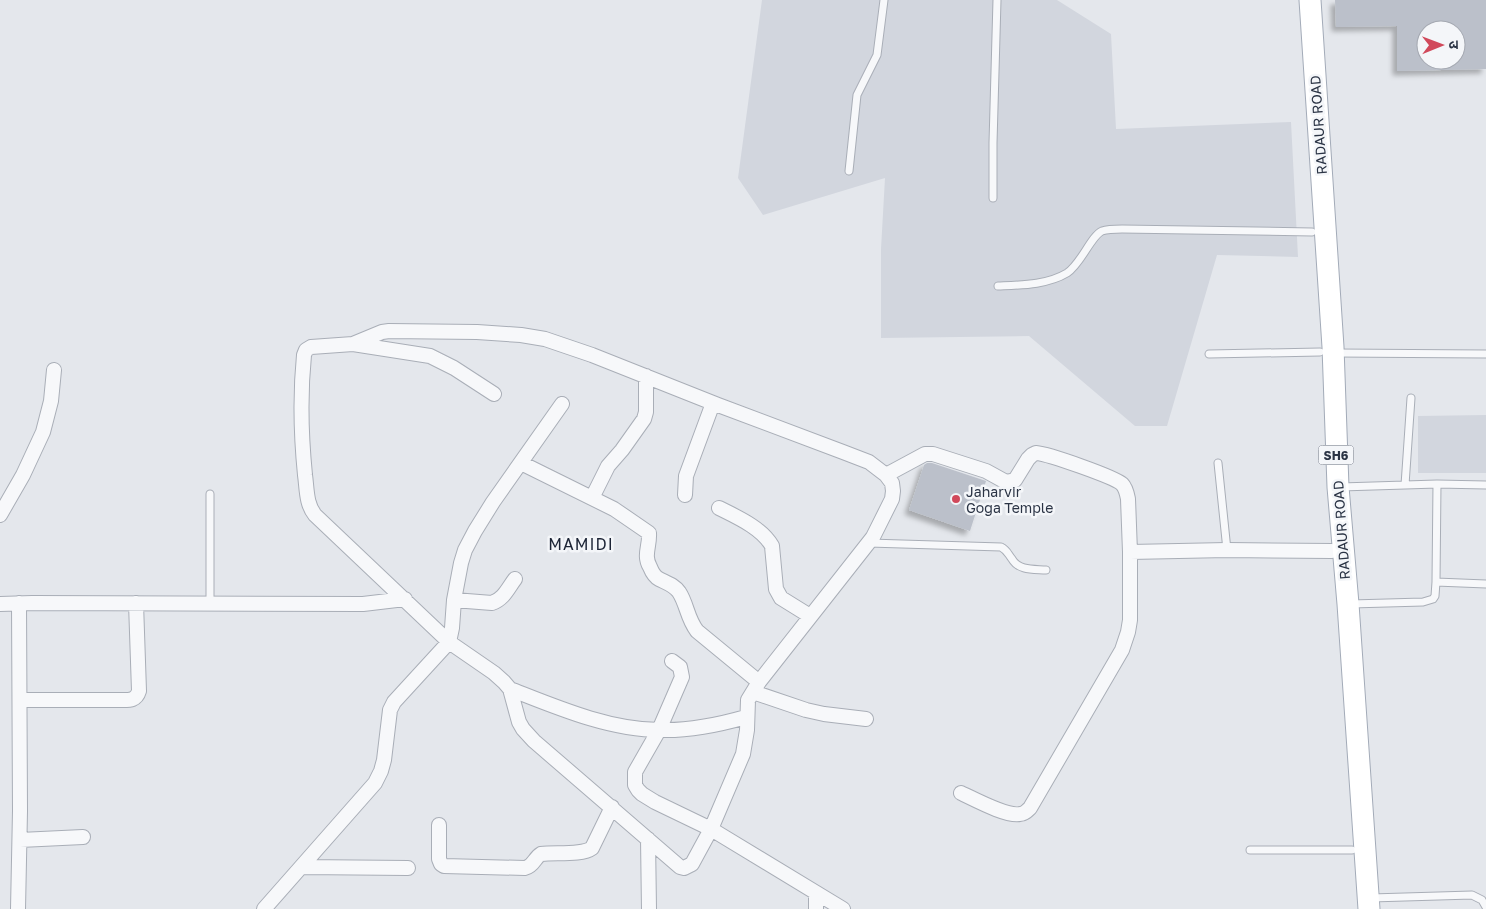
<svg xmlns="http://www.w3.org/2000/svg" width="1486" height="909" font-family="'Golos Text','Noto Sans Devanagari',sans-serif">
	<defs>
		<filter id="shadow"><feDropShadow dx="-4.5" dy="4.5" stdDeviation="2.5" flood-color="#0004"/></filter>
	</defs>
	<rect width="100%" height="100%" fill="#e4e7ec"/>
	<path fill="#d2d6de" d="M762,0H1057L1111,34L1116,129L1291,122L1298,257L1217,255L1167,426H1135L1029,336L881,338V249L885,178L763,215L738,178Z
		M1486,415V473H1418V416Z"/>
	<path fill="#bbc0ca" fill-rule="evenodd" filter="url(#shadow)" d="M1335,0H1486V69L1397,71V26L1336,27ZM1426,30H1456V60H1426Z
		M927,463H932L986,481L970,531L909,510L924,465Z"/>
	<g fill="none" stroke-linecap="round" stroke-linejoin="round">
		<defs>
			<path id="lane" d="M849,171L857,95L877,55L884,0
				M993,198V143L997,0
				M998,286C1021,285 1047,285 1067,273C1081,264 1091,236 1102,231C1108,229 1115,229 1122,229L1312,232
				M1336,353L1486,354
				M1209,354L1320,352
				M1218,463L1227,550
				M1405,485L1411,398
				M1341,487L1437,484L1486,485
				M869,543L1001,547C1007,550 1008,554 1012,559C1019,571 1034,569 1046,570
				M1436,582L1486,584
				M210,603V494
				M1351,604L1423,602L1433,599L1435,596L1436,582L1437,484
				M1250,850H1352
				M1371,898L1472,895L1482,900L1486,907"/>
			<path id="street" d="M353,344L382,332L389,331L477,332L521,335L545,339L592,355L718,405L843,452L869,462L886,475L892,483L893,491L892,499L873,537L759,682L748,700L747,730L743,754L711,829L692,864L684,868L680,867L534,741L523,729L519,722L510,689L504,682L494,673L449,642L315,515C306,504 307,489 305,475C301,435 300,395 304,355L306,350L311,347L353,344L430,356L454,368L494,394
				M521,463L614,509L649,533C650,546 643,555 650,567C652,572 655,577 659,579C667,583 674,585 679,592C687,604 687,618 697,631L759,682
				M886,475L925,454H933L986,471L1006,482L1015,480L1028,459L1032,455L1036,453C1049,454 1114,477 1122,484C1126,488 1127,494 1128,499L1130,552V620L1128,632L1122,650L1030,808C1027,811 1024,814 1020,814C1007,817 974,799 961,793
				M685,495L686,476L713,403
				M592,498L608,466L622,450L644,419L646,412V376
				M719,508C737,517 762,528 772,546L776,589L781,598L810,616
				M0,515L23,475L43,432L51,401L54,370
				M1130,552L1227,550L1332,551
				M454,600L492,603C504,599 508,588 515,579
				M0,604L32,603L363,604L405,599
				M672,661L680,667L682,677L659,730L635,772V785L638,790L642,794L655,802L711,829L843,909
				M510,689C556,707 609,730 660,730C689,731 718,725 746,717
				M753,692L806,710L824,714L866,719
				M20,700H120C129,700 136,701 139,691L136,603
				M439,825V859L441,864L444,866L525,868C534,866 534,858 541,854C555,852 581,856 592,848L612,807
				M648,839L649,909
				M20,840L83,837
				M302,867L408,868
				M18,909L20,811L19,603
				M264,909L375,783L381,771L384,760L390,710L394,702L449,642L452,628L454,600L461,563L465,550L475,531L493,502L562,404
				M816,909V894"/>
			<path id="primary" d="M1310,0L1333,347L1338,487L1348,604L1369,909"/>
		</defs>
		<use href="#lane" stroke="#a9aeb7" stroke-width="9"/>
		<use href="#street" stroke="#a9aeb7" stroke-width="16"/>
		<use href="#primary" stroke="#a3abb8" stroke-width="23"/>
		<use href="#lane" stroke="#f7f8fa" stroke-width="7"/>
		<use href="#street" stroke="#f7f8fa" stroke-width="14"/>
		<use href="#primary" stroke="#fff" stroke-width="21"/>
	</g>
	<circle fill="#d1495b" stroke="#f4f6f9" stroke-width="2" cx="956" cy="499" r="5"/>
	<g text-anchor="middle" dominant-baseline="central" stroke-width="5" stroke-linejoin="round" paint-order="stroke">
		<rect fill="#f4f6f9" stroke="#676e7b" stroke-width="1" x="1318.5" y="445.5" width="35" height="19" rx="4"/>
		<g font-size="12" font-weight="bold" fill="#2b3445">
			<text x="1336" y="455">SH6</text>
		</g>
		<g font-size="14" fill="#2b3445" stroke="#f4f6f9">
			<text transform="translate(1318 125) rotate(-94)">RADAUR ROAD</text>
			<text transform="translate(1341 530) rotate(-94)">RADAUR ROAD</text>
		</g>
		<g font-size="14" fill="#2b3445" stroke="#f4f6f9" text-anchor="start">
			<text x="966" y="491">Jaharvir<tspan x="966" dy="16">Goga Temple</tspan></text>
		</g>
		<g font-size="16" letter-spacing="1" fill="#1d2536" stroke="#f4f6f9">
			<text x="581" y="544">MAMIDI</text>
		</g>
	</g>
	<g transform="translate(1441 45) rotate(89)"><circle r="24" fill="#f4f6f9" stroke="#a4a8b1"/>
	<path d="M0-4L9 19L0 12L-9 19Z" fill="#d1495b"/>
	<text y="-8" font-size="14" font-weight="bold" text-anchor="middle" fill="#2b3445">उ</text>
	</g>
</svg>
